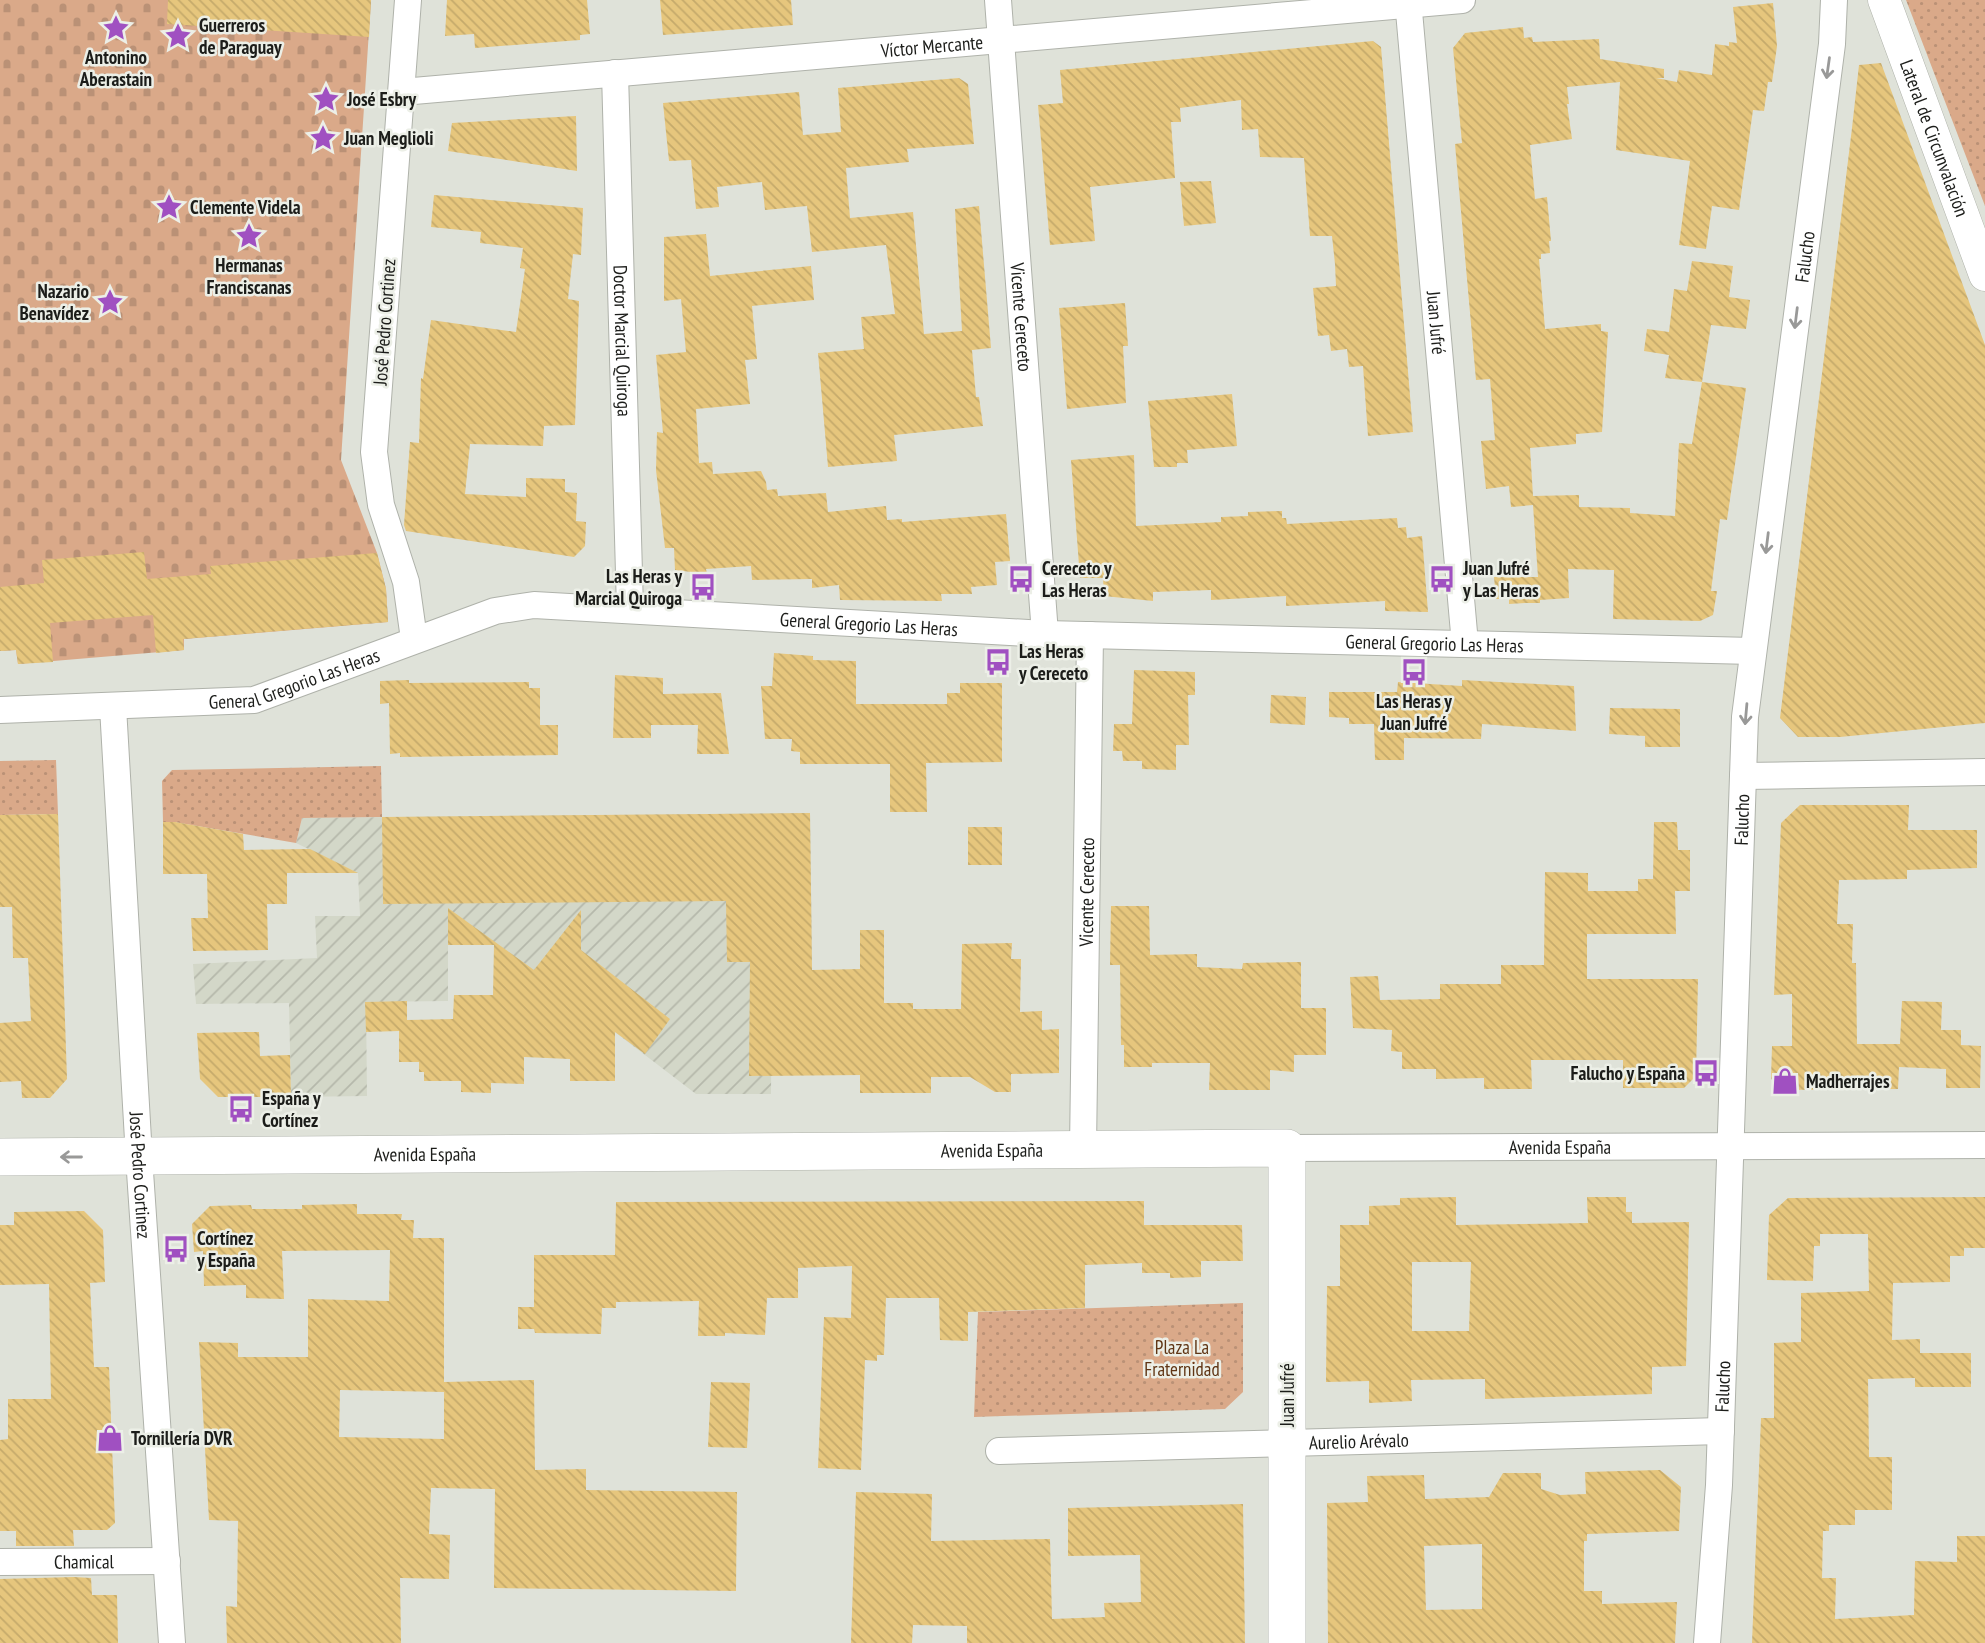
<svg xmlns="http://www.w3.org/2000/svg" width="1985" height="1643" font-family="'PT Sans Narrow',sans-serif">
	<defs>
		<pattern id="industrial-furrows" width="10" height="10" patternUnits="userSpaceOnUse" patternTransform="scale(1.75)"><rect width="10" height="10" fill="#d3d7c8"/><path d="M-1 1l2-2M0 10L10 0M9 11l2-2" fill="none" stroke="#b5b8ab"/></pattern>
		<pattern id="green-dots" width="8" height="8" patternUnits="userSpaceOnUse" patternTransform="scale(1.75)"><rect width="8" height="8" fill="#daa989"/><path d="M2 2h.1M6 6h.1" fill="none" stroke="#ba9176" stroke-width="1.8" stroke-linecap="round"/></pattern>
		<pattern id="cemetery-stones" width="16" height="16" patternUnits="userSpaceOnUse" patternTransform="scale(1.75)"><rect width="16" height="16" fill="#daa989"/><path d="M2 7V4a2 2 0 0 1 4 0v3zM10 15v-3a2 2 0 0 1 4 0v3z" fill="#ba9176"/></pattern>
		<pattern id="building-back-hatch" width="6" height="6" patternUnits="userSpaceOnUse" patternTransform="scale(1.75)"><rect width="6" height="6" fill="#e6c67d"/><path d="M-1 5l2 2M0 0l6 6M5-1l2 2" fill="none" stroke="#c5aa6b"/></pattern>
	</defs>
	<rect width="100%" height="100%" fill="#dfe2d9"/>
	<path fill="url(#industrial-furrows)" d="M810,813L812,959L772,962L771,1094H696L535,971L448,915V1001L366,1002L367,1096L291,1097L289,1003L196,1004L193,964L317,958L315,916H360L358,873L296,843L302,818Z"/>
	<path fill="url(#green-dots)" d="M1906,0H1985V206L1913,18Z
		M56,760L58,814L0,815V761Z
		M381,766L382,817L302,818L296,843L174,822H163L162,781L172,770Z
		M1243,1303V1392L1225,1409L974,1417L978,1312Z"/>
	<path fill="url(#cemetery-stones)" d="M0,0H371L341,460L377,553L386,589L388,622L184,639V650L18,664L16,650L0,651Z"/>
	<path fill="url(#building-back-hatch)" fill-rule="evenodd" d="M168,0H371L369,37L167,24Z
		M447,0H587L590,34L580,35V40L475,48L474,34L445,36Z
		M660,0H791L793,25L663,35Z
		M1773,3L1777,46L1772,82H1768L1764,111L1753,110L1739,210L1712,206L1706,249L1679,245L1690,161L1616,150L1620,82L1567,87L1569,104H1567L1572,139L1530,145L1535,199L1547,197L1551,241H1549L1550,253L1541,254V259H1539L1545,329L1601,324V331L1608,332L1602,432L1576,434V444L1530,448L1533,496L1579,495V507L1630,508V513L1675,516L1679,443L1692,444L1702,382L1746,388L1727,520L1720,519L1711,591H1717L1713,615L1700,621L1613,619L1614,570L1568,569L1569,598L1540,600V603H1525L1509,604V599H1496L1494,577H1538L1533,505L1511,507L1509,486L1486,489L1481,441L1495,440L1490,379L1476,380L1455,144L1462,143L1453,48L1465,33L1523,27L1524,38L1532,37L1533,42L1599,39L1600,59L1664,69V78H1656L1677,82L1679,70L1712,75L1715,44L1729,46V42L1737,43L1733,7Z
		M1373,41L1381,47L1413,432L1368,436L1363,366L1349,367L1347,349L1331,351L1329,335L1318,336L1313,288L1336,286L1335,264L1332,236H1310L1304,158L1260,157L1258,129L1242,130L1241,100L1180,108L1181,122H1171L1175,178L1090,187L1095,241L1050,245L1038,105L1063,103L1060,70Z
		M1881,63L1985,345V723L1840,737H1798L1780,718L1852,128L1859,65Z
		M959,78L968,84L974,144L907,149L909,162L846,168L850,218L913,212L924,334L962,331L955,209L979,206L991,348L972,350L976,397H979L983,426L894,435L897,461L828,467L818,353L864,349L861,317L895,314L886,245L812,252L807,206L765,210L762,182L717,187L719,207L696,209L691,160L669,161L663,103L799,92L803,135L841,132L838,88Z
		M576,116L577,171L448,151L452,123Z
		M1211,181L1216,223L1184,226L1180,182Z
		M434,195L583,208L581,255L573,254L568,299L579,301L575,425L544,426L543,446L470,444L465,494L526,497V478L565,479V492L577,493L576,521L586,522L585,546L574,557L406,531L404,525L410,442L419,443L421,378L423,379L431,320L516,332L525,269L520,268L523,248L480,243L481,232L431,227Z
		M706,234L710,276L811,266L814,300L752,306L757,359L745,360L750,404L696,409L699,463L712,462L713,474L761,471L766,482L767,490L777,489L778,496L826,493L828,512L886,506L887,520L902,519V522L1006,514L1010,561L995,562L997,585L971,587L972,594H941L942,601L840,600L839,585L812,588V579L752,580L751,566L706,569L707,574L675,570L674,548H665L656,470L657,432L663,433L656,355L686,352L681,299L664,301V237Z
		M1692,261L1733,266L1729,297L1750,300L1746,329L1711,325L1702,382L1665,378L1669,355L1644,351L1647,329L1669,332L1674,289L1687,291Z
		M1125,303L1128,346H1123L1126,403L1067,409L1059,308Z
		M1232,394L1237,446L1187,450L1188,463H1177V467H1154L1148,401Z
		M1134,455L1136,526L1221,522V517L1248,516V512L1282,511V518H1286L1287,524L1397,518L1398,528L1406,527L1407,538L1422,536L1428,612L1385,611V601L1286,606V596L1211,600V590L1153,592V601L1104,596L1103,578H1080L1071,460Z
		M144,552L147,579L211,574L210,566L377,553L386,589L388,622L183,639L184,650L156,653L153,615L50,623L53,662L18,664L16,650L0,651V587L44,583L42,560Z
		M774,653L813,656V660L856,661V704H947V693H960V683H1002V762L926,763L927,812H890V764H800V752L791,751L792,739H765L761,686H772Z
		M1134,670L1195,672V695H1188L1189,745H1176V770L1142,769V761H1123L1122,751H1113L1114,724H1132Z
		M615,675L663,678V694L721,693L729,754H697L698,725H651V738H613Z
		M409,680V683L529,682V688H540V725H558V755L400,757V753L390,754L389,703L380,704V681Z
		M1462,680L1574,686L1576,731L1482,724L1481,739L1404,738V760H1375L1374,724H1349V718L1329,717V692H1397L1398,682L1462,686Z
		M1271,695L1306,697L1305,725L1270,723Z
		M1610,708L1680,709V747H1645V736L1609,734Z
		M1800,805H1909L1908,830H1977V868L1907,870V879L1839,880L1837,924H1853L1852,963H1856L1857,1044H1900L1902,1001L1942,1002L1941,1030H1961V1045L1981,1046L1980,1088H1946V1069L1899,1067L1898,1089L1784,1090L1771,1079L1772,1046H1792V994L1774,995L1781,823Z
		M810,813L812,970L860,969V930H884V1003H913V1009H961L962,944L1012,943L1011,959H1021L1020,1012L1042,1011V1030L1059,1029V1073L1011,1074V1092H995L970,1077H931V1093H860V1075L749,1076L750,962H727L726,901L383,904L382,817Z
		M58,814L67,1079L50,1098H22L21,1081L0,1082V1023L31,1021L28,958H13L12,907H0V815Z
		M163,822H175L243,834L244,850L310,849L358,873H287V904H267L268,950L193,951L191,918H208L207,874H163Z
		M1654,822H1677L1678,850H1690V891H1675L1676,934H1587V979H1698L1696,1076L1684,1088H1623V1060H1531L1532,1089H1484V1078L1436,1079V1069H1402V1052L1391,1051L1392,1030L1353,1028L1350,977L1378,976L1380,1000L1440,999V984H1501V965H1544L1545,872L1588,873V891H1638V879H1653Z
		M968,827H1002V865H968Z
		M1111,906H1149L1150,955L1197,954V967L1242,969L1243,963L1301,962V1008H1326V1055H1294V1072L1270,1070V1090H1209L1210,1063H1152V1067H1124V1045H1121L1120,965H1110Z
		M448,908L534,970L581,910V950L670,1019L645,1054L615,1032V1081H570V1059L524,1057V1084L491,1083V1093L461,1092V1081H424V1072H419V1062H399V1031L366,1032L365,1002L407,1001V1020L453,1019L454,995H493L494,945H448Z
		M246,1032H259L260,1056L290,1055L291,1097H218L200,1079L197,1033Z
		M1456,1197V1225L1588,1223L1587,1197H1626V1212H1632V1223L1689,1222L1686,1366L1652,1367V1394L1485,1399V1379L1411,1380L1412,1401L1369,1403V1381L1326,1382L1327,1286H1340V1225H1369V1206L1400,1205V1198ZM1412,1262H1471L1469,1331H1412Z
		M1985,1197V1248H1964V1256H1950V1282L1893,1283L1892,1340L1920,1339V1353H1971V1387H1915V1378L1868,1379L1869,1457H1892V1510H1855V1525H1829V1531H1823L1822,1578H1836L1835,1619L1914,1615L1915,1561L1957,1562V1536H1985V1643H1752L1761,1418H1774V1343L1801,1342V1293L1869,1291L1868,1234H1820V1246H1814L1813,1281L1767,1280L1769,1215L1788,1198Z
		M1144,1201V1225H1242L1243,1261H1201V1277L1170,1278V1273H1142V1263L1085,1265V1308L968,1312V1341L940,1340L939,1298H886L884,1355H877V1361L865,1360L861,1470L818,1468L824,1317L851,1318L852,1266L798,1268V1298H767L765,1335L725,1333V1336H698L699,1301L616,1302V1308H602L601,1334L535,1333L534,1329H518V1307H534V1255H615L616,1202Z
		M357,1204V1214H402L401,1220H414L413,1238H444V1382L534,1380L535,1470L586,1469V1490L737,1492L736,1591L494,1588L495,1489L431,1488L429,1534L450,1535L449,1579L400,1578L401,1643H227L226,1606L237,1607L238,1521L209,1520L199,1342L238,1343V1357H308V1299L389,1301L390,1250L282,1251L284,1299L246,1298V1285L204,1286L203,1251L194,1252L192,1224L210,1206L251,1205L252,1209H302V1205ZM340,1390L444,1392V1439L339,1437Z
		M84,1211L103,1230L105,1282L90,1283L94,1367H109L115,1523L107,1530H73L74,1546H16V1531H0V1440L8,1439V1399H51L49,1284L0,1285V1225H14V1212Z
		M711,1382L750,1383L747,1448L708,1447Z
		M1660,1470L1681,1487L1679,1531L1587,1534V1541H1584V1591H1602V1604L1677,1602L1675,1643H1328L1327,1503L1368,1502L1367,1476L1424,1475L1425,1499L1489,1497L1503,1473H1541V1489L1560,1495L1586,1494L1585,1472ZM1482,1544V1609L1426,1610L1424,1546Z
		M856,1492L932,1494L931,1541L1050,1539L1052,1619L1105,1617L1104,1603L1141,1602L1140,1555L1068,1556V1508L1243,1504L1245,1643H967V1626L913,1625L912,1643H851Z
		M74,1577L91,1578L92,1595H117L118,1643H0V1579Z"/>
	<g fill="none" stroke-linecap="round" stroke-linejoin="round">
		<defs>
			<g id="minor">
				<path d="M408,0L374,452L381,505L406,582L414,639"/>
				<path id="s1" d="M998,0L1045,634"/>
				<path id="s2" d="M1408,0L1465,644"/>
				<path id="s3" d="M615,73L630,609"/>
				<path id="s4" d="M402,92L1462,0"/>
				<path id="s5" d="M113,707L139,1157L172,1643"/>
				<path id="s6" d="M0,710L254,700L495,611L534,605L1045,634L1753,651"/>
				<path d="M1743,776L1985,772"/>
				<path id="s7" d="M1287,1148L1985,1145"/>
				<path id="s8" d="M1083,1149L1090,635"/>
				<path id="s9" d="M999,1451L1721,1431"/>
				<path id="s10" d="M0,1562L167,1561"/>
				<path id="s11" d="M1707,1643L1719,1485L1745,717L1832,44L1834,0"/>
			</g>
			<g id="tertiary">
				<path id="s12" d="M1884,0L1985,275"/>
			</g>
			<g id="secondary">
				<path id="s13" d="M0,1157L1287,1148V1643"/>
			</g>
		</defs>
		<use href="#minor" stroke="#afb2aa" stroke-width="28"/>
		<use href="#tertiary" stroke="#afb2aa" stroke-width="33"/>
		<use href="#secondary" stroke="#afb2aa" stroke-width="38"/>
		<use href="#minor" stroke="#fff" stroke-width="26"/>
		<use href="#tertiary" stroke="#fff" stroke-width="32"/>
		<use href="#secondary" stroke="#fff" stroke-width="37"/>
	</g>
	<defs><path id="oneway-shaft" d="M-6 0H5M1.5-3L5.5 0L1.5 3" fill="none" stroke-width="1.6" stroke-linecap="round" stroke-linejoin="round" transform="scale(1.75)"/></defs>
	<g stroke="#999998">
		<use href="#oneway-shaft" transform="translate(1828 68) rotate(98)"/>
		<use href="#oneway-shaft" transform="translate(1796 318) rotate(97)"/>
		<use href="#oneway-shaft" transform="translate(1767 543) rotate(97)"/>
		<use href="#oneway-shaft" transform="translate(1746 714) rotate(95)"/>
		<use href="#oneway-shaft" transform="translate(71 1157) rotate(180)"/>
	</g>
	<defs>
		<symbol id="sight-bare" viewBox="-9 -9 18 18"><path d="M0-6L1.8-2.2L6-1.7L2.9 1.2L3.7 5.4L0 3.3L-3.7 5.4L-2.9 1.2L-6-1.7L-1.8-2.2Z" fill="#a050c1" stroke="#ecefe7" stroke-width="2.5" paint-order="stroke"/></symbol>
		<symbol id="bus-bare" viewBox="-9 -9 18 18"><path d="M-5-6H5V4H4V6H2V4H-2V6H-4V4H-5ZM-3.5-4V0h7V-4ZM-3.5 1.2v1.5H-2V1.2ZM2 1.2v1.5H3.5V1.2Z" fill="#a050c1" stroke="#ecefe7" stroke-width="2.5" paint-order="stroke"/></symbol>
		<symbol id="shop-bare" viewBox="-9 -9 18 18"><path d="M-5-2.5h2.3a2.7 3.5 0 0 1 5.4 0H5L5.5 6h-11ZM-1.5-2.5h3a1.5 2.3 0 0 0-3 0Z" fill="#a050c1" stroke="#ecefe7" stroke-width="2.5" paint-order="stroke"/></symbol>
	</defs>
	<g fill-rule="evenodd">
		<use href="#sight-bare" x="97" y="9" width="38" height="38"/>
		<use href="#sight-bare" x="159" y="17" width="38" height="38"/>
		<use href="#sight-bare" x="307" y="80" width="38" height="38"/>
		<use href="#sight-bare" x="304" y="119" width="38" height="38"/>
		<use href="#sight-bare" x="150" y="188" width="38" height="38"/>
		<use href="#sight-bare" x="230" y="217" width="38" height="38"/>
		<use href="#sight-bare" x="91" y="283" width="38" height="38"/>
		<use href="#bus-bare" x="1002" y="560" width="38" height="38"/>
		<use href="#bus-bare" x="1423" y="560" width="38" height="38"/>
		<use href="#bus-bare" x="684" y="568" width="38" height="38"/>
		<use href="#bus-bare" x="979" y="643" width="38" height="38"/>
		<use href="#bus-bare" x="1395" y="653" width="38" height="38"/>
		<use href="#bus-bare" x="1687" y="1054" width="38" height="38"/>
		<use href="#shop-bare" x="1766" y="1062" width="38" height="38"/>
		<use href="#bus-bare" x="222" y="1090" width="38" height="38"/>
		<use href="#bus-bare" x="157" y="1230" width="38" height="38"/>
		<use href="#shop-bare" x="91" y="1419" width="38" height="38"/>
	</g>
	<g text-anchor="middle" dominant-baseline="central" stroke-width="5" stroke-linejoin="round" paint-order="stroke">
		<g font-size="19" font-weight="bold" fill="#1c1d1a" stroke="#ecefe7" text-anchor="start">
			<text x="199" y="25">Guerreros<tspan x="199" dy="22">de Paraguay</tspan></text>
			<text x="116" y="57" text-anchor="middle">Antonino<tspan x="116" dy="22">Aberastain</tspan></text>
			<text x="347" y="99">José Esbry</text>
			<text x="344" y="138">Juan Meglioli</text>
			<text x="190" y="207">Clemente Videla</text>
			<text x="249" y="265" text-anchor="middle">Hermanas<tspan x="249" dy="22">Franciscanas</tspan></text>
			<text x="89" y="291" text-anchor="end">Nazario<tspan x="89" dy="22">Benavídez</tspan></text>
			<text x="1042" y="568">Cereceto y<tspan x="1042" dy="22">Las Heras</tspan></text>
			<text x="1463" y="568">Juan Jufré<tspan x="1463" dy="22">y Las Heras</tspan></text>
			<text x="682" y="576" text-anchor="end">Las Heras y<tspan x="682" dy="22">Marcial Quiroga</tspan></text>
			<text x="1019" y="651">Las Heras<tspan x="1019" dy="22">y Cereceto</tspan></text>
			<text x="1414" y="701" text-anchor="middle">Las Heras y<tspan x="1414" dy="22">Juan Jufré</tspan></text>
			<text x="1685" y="1073" text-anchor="end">Falucho y España</text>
			<text x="1806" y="1081">Madherrajes</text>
			<text x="262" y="1098">España y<tspan x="262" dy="22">Cortínez</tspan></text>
			<text x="197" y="1238">Cortínez<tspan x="197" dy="22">y España</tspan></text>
			<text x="131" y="1438">Tornillería DVR</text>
		</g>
		<g font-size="19" fill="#1c1d1a" stroke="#ecefe7">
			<text stroke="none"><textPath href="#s4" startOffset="532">Víctor Mercante</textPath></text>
			<text stroke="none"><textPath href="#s12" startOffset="147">Lateral de Circunvalación</textPath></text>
			<text stroke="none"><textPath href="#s11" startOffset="1391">Falucho</textPath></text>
			<text stroke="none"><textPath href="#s1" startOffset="318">Vicente Cereceto</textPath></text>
			<text transform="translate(384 322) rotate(-86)">José Pedro Cortinez</text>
			<text stroke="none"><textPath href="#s2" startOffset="324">Juan Jufré</textPath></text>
			<text stroke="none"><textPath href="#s3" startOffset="268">Doctor Marcial Quiroga</textPath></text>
			<text stroke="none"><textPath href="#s6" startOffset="886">General Gregorio Las Heras</textPath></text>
			<text stroke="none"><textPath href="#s6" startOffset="1452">General Gregorio Las Heras</textPath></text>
			<text stroke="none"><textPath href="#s6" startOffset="298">General Gregorio Las Heras</textPath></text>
			<text stroke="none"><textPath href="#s11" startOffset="824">Falucho</textPath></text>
			<text stroke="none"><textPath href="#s8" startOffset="257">Vicente Cereceto</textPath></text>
			<text stroke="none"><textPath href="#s7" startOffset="273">Avenida España</textPath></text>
			<text stroke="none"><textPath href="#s13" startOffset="992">Avenida España</textPath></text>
			<text stroke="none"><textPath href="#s13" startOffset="425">Avenida España</textPath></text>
			<text stroke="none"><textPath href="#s5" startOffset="469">José Pedro Cortinez</textPath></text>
			<text stroke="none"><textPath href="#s11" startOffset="257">Falucho</textPath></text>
			<text transform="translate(1287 1395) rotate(-90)">Juan Jufré</text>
			<text stroke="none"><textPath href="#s9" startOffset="360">Aurelio Arévalo</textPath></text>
			<text stroke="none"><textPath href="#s10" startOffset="84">Chamical</textPath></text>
		</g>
		<g font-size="19" fill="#603514" stroke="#ecefe7">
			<text x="1182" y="1347">Plaza La<tspan x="1182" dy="22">Fraternidad</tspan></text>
		</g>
	</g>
</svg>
